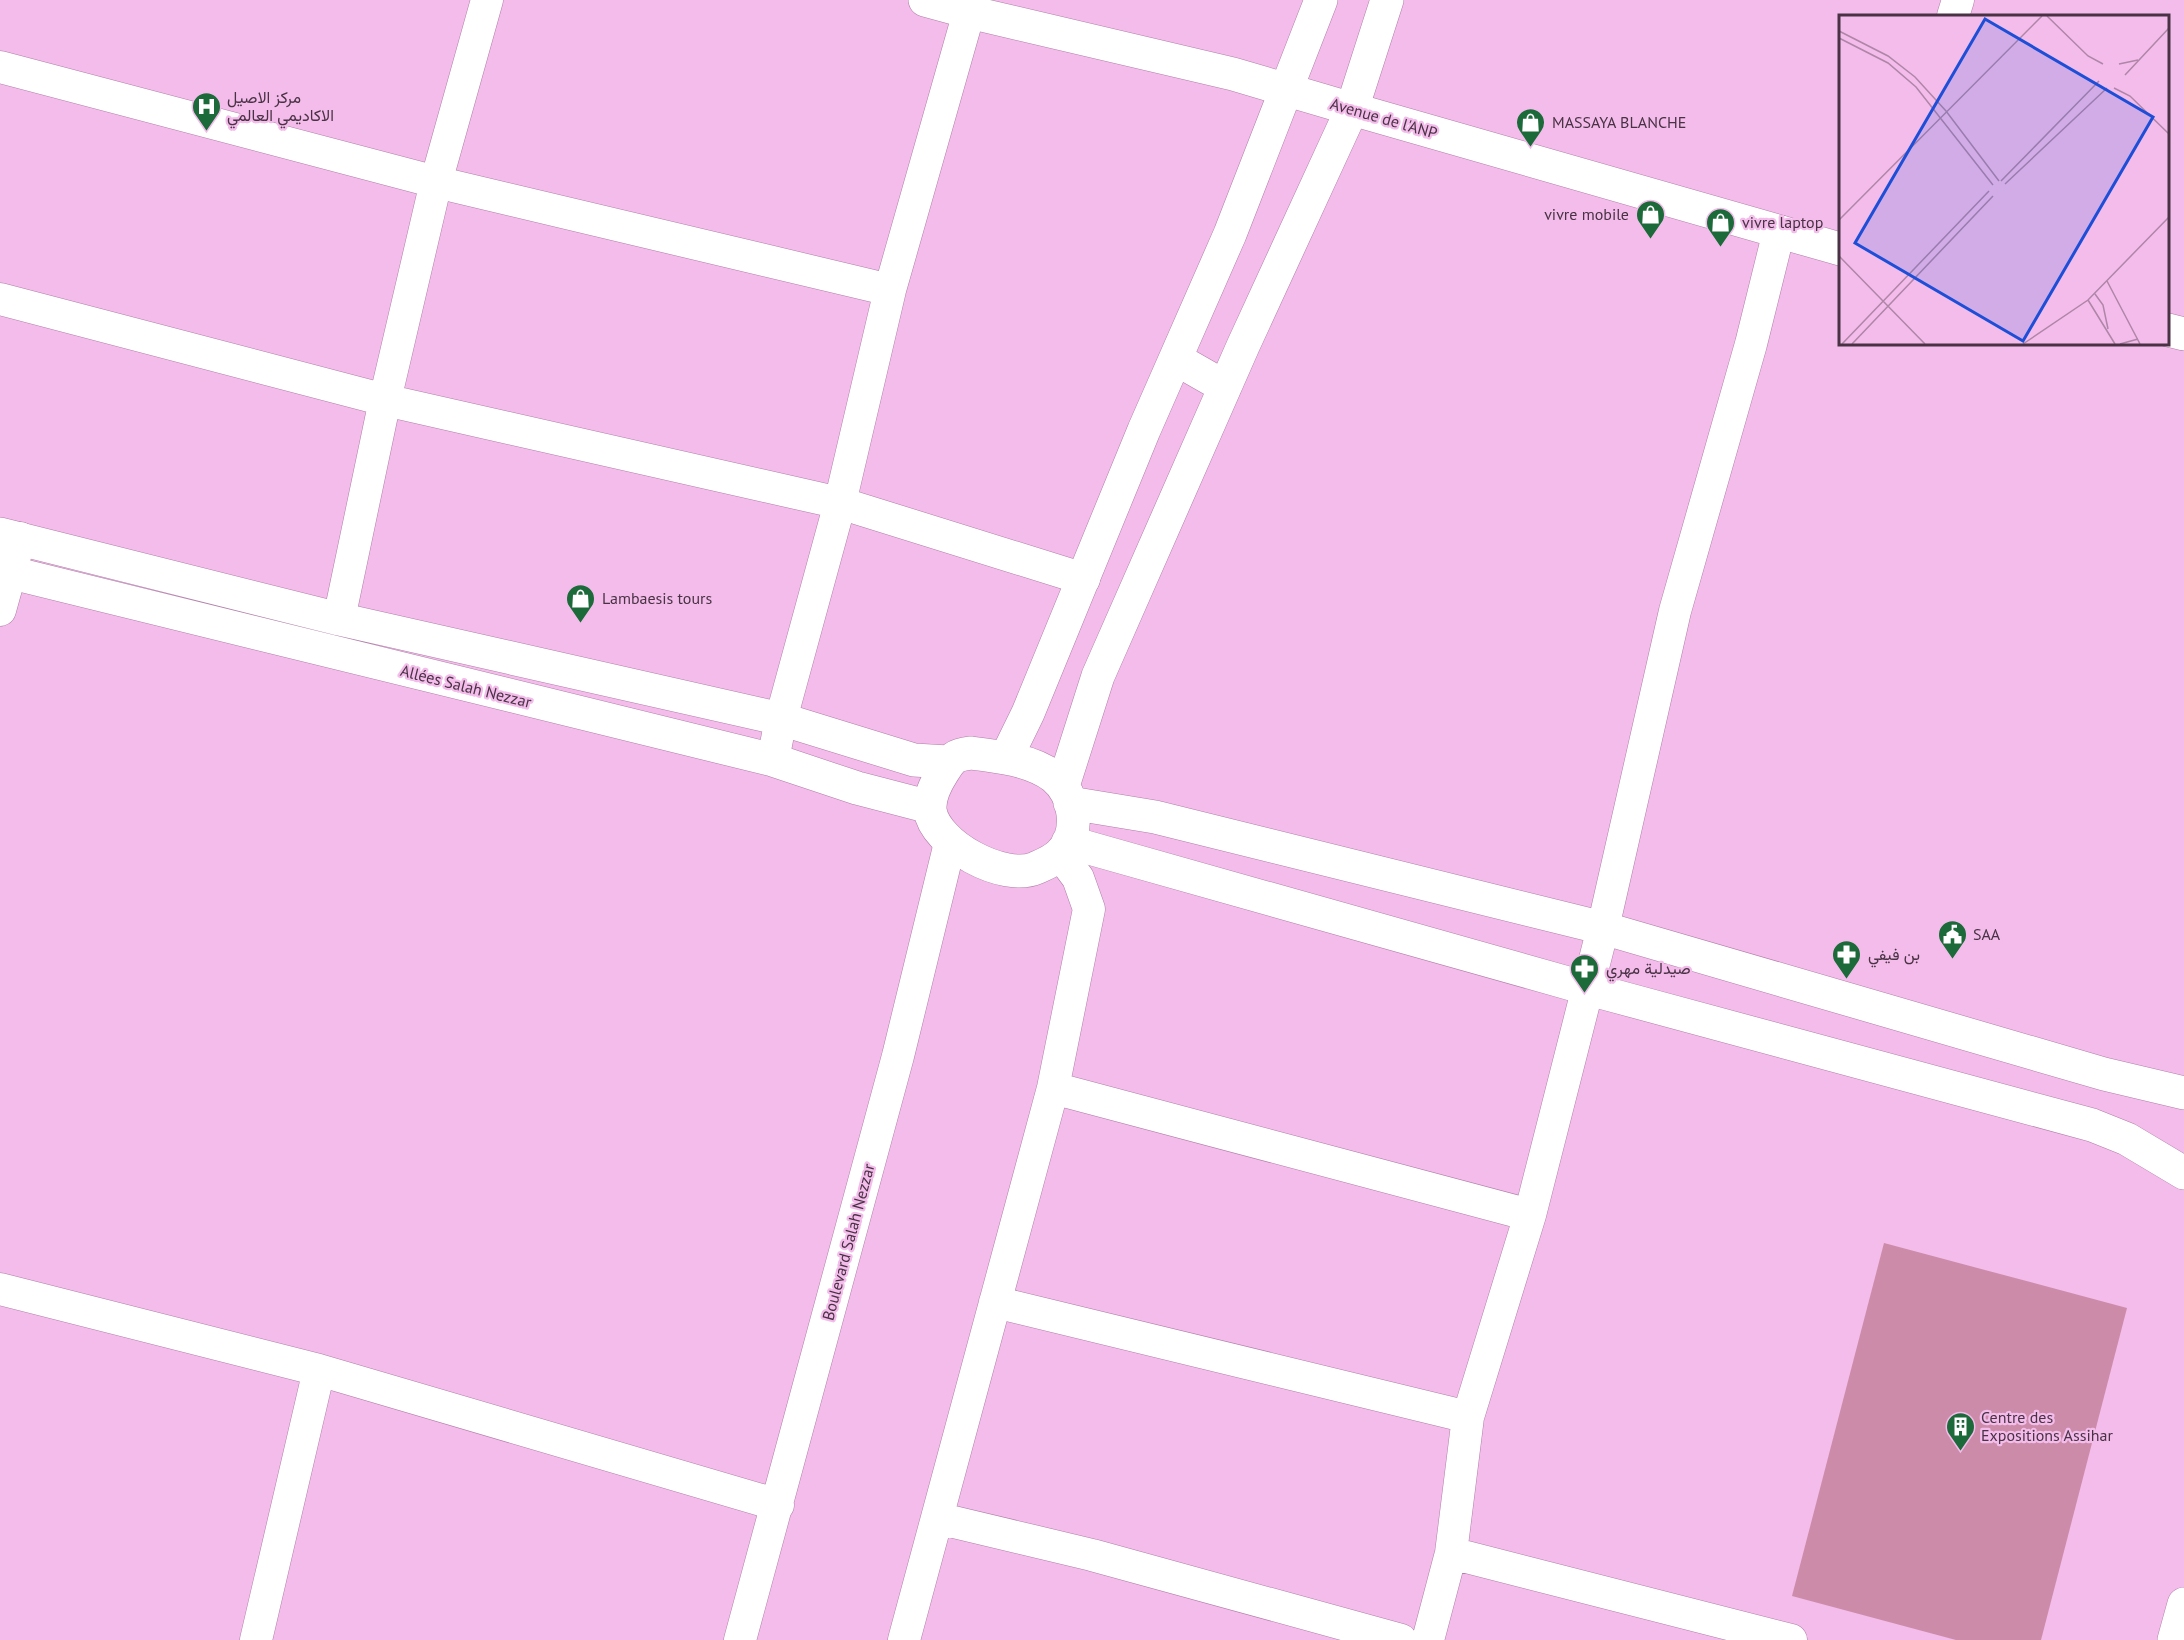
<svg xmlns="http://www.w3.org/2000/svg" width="2184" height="1640" font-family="'PT Sans',Vazirmatn,sans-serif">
	<rect width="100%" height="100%" fill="#f3bcea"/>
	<path fill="#cc8ba8" d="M1884,1243L2127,1308L2041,1640H1956L1792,1596Z"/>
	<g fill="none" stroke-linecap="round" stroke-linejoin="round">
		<defs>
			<path id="street" d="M1953,16L1958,0
				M0,67L436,182L890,290
				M0,299L385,400L840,503L1084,579
				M0,610L20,538
				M339,619L385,400L436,182L487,0
				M773,760L781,719L840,503L890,290L969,12
				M1053,1088L1530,1215
				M0,1289L319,1370L778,1505
				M995,1302L1468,1417
				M937,1518L1092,1555L1401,1640
				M1451,1553L1791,1640
				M256,1640L319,1370
				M740,1640L898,1056L950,843
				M904,1640L1053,1088L1089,909L1078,878L1060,854
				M1428,1640L1451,1553L1468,1417L1530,1215L1603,928L1675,611L1751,344L1779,231"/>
			<path id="secondary" d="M1176,359L1225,387
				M0,534L339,619L781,719L914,760L948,762
				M0,570L773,760L857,788L930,807
				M971,753C997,756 1032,760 1054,777C1076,795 1081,834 1060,854C1053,861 1045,864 1036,868C1004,882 935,845 930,810C929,796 936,783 943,772C952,758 954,755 971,753Z
				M1006,758L1028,713L1144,430L1230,234L1321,0
				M1063,786L1098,676L1243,346L1352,109L1387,0
				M1070,803L1155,817L1603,928L2104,1074L2184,1093
				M1068,842L1589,989L2092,1125L2127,1139L2184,1173
				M2174,1640L2184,1604"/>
			<path id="primary" d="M925,0L969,12L1233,74L1352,109L1840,249
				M2168,330L2184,334"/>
		</defs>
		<use href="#street" stroke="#b17ea9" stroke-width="33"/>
		<use href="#secondary" stroke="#b17ea9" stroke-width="34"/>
		<use href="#primary" stroke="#b17ea9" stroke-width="34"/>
		<use href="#street" stroke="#fff" stroke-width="32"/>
		<use href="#secondary" stroke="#fff" stroke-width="33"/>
		<use href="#primary" stroke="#fff" stroke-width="33"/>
	</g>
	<defs>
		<symbol id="hospital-pin" viewBox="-11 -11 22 30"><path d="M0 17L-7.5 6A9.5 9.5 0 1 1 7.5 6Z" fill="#1c6a39" stroke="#f3bcea"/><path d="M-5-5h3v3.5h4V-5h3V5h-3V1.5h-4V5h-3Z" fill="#fff"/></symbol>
		<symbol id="shop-pin" viewBox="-11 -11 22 30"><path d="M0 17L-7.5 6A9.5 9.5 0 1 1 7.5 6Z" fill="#1c6a39" stroke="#f3bcea"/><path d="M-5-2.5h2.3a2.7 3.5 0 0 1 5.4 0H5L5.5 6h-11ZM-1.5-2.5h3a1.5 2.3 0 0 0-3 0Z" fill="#fff"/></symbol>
		<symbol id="civic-pin" viewBox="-11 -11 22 30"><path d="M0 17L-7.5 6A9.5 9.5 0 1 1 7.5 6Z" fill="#1c6a39" stroke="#f3bcea"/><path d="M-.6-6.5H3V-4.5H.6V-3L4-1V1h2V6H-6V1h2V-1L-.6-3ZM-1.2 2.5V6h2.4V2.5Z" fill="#fff"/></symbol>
		<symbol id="pharmacy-pin" viewBox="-11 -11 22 30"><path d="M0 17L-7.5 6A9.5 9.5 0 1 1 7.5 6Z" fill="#1c6a39" stroke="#f3bcea"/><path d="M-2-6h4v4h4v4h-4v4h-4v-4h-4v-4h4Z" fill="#fff"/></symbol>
		<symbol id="building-pin" viewBox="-11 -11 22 30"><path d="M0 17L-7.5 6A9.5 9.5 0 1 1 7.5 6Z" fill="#1c6a39" stroke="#f3bcea"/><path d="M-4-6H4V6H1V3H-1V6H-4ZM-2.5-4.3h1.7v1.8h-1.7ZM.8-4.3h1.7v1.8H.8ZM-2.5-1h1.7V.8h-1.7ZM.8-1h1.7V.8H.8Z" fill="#fff"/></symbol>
	</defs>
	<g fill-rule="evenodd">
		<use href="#hospital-pin" x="190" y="90" width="33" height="45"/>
		<use href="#shop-pin" x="1514" y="106" width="33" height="45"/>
		<use href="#shop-pin" x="1634" y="198" width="33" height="45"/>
		<use href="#shop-pin" x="1704" y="206" width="33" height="45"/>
		<use href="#shop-pin" x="564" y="582" width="33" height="45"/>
		<use href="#civic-pin" x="1936" y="918" width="33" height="45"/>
		<use href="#pharmacy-pin" x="1830" y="938" width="33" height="45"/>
		<use href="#pharmacy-pin" x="1568" y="952" width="33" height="45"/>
		<use href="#building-pin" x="1944" y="1410" width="33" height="45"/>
	</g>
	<g text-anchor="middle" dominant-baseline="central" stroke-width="4.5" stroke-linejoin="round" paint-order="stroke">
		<g font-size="16" fill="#483244" stroke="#f3bcea" text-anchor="start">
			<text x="227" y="97">مركز الاصيل<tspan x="227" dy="18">الاكاديمي العالمي</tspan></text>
			<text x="1552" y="122">MASSAYA BLANCHE</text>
			<text x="1629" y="214" text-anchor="end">vivre mobile</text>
			<text x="1742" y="222">vivre laptop</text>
			<text x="602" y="598">Lambaesis tours</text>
			<text x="1973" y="934">SAA</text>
			<text x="1868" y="954">بن فيفي</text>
			<text x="1606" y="968">صيدلية مهري</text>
			<text x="1981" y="1417">Centre des<tspan x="1981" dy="18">Expositions Assihar</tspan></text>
		</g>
		<g font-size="16" fill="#483244" stroke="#f3bcea">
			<text transform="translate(1384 118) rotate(16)">Avenue de l'ANP</text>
			<text transform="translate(466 686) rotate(14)">Allées Salah Nezzar</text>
			<text transform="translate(848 1242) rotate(-75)">Boulevard Salah Nezzar</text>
		</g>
	</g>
	<g transform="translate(1839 15)">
		<rect width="330" height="330" fill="#f3bcea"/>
		<path fill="none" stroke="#af85a8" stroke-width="1.5" d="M208,1L249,41L264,49M0,16L49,41L76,62L107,96L160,166M0,23L49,48L77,72L154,170M280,49L299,45M286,60L330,13M275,73L291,81L330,119M162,166L260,66M166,169L268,73M0,205L203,1M0,241L86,329M268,266L301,329M256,279L264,290L269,314M249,285L276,329M3,329L150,176M13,329L154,181M184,329L249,285L330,202M281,329L299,324"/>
		<path fill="#1d4ed8" fill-opacity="0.15" stroke="#1d4ed8" stroke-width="3" d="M146,4L314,102L184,326L16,228Z"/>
		<rect width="330" height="330" fill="none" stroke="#483244" stroke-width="3"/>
	</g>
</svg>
